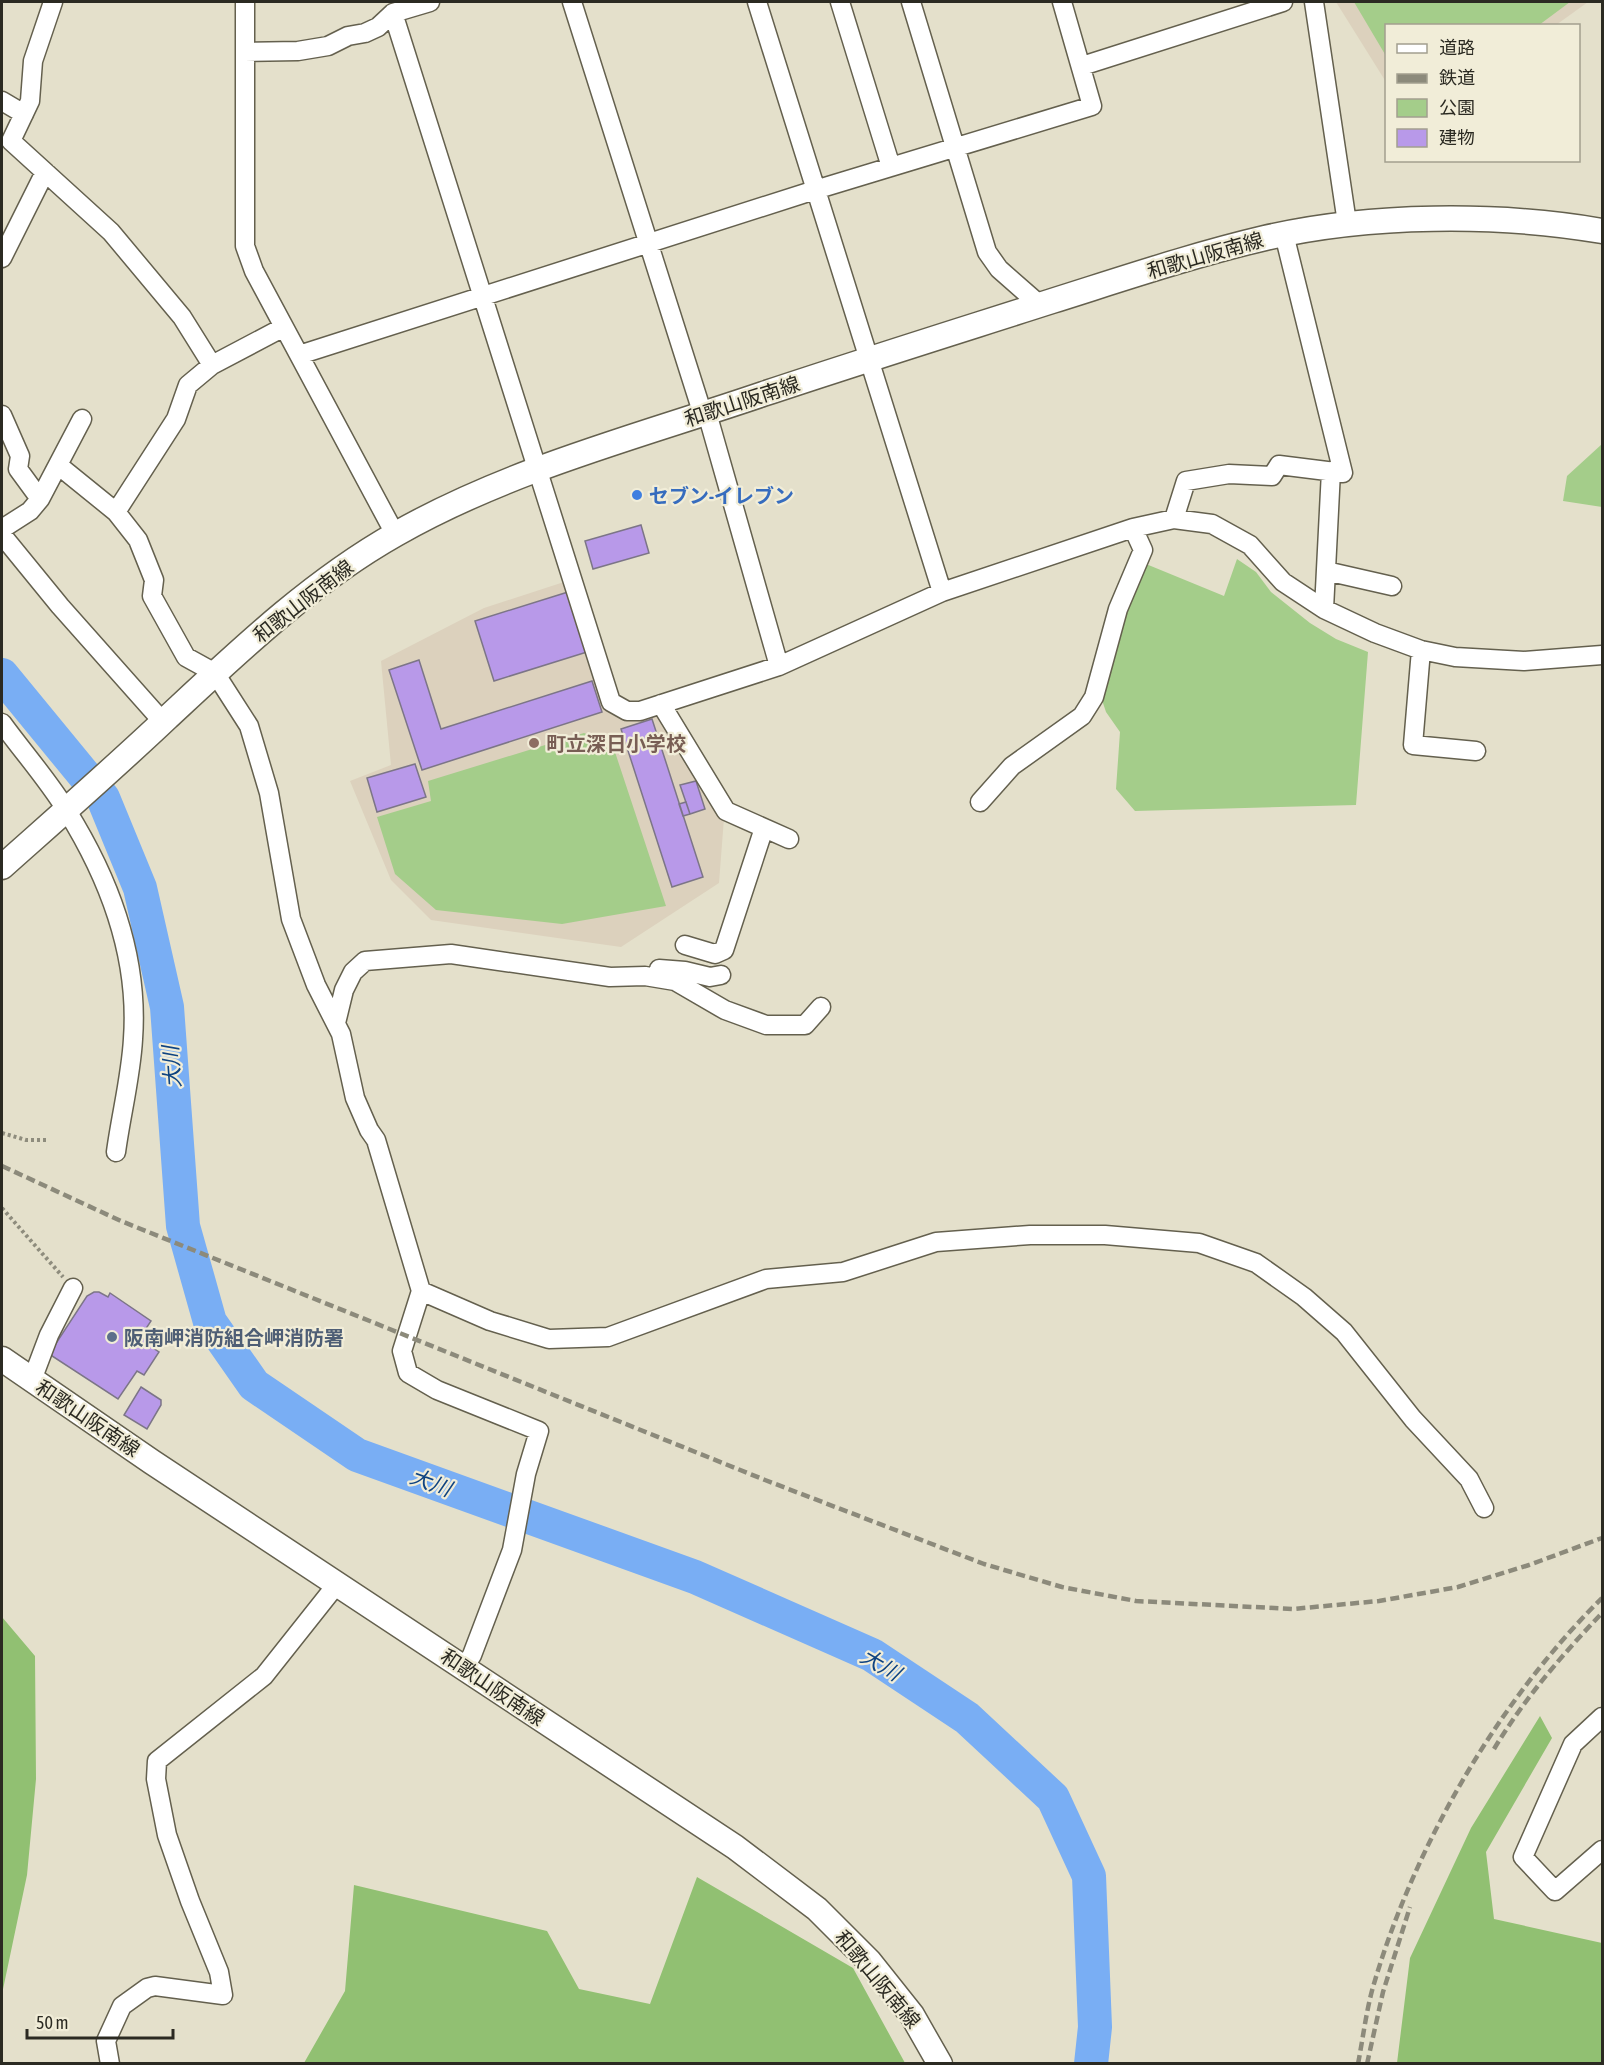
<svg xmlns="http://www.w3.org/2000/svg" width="1604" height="2065" font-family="'Asap Condensed','Noto Sans JP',sans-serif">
	<rect width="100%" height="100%" fill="#e4e0cb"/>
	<path fill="#dcd1bd" d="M1336,2H1588L1556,25L1386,26V82Z
		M567,581L606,709L626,720L662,712L724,818L719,883L621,947L431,920L391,880L350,781L391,765L381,661L484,608Z"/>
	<path fill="#a4cd8a" d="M1354,2H1570L1539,25L1386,26V56Z
		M1602,444V507L1563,501L1567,476Z
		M1237,559L1256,572L1271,592L1310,623L1336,639L1368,652L1356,805L1135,811L1116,789L1120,732L1106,712L1102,700L1120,627L1146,564L1224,596Z
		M584,733L613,746L666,906L562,924L436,910L395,874L377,817L431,801L428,781Z"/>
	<path fill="#91c072" d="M2,1617L35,1656L36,1779L27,1875L2,1994Z
		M1540,1716L1552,1738L1486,1852L1494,1919L1602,1943V2063H1397L1410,1958L1471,1828Z
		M697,1877L853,1968L905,2063H304L345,1991L354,1885L547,1931L579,1989L650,2004Z"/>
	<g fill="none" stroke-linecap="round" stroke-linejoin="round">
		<path stroke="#79aef4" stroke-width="34" d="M2,675L103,798L140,888L167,1007L183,1226L210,1322L254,1385L357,1455L695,1577L872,1655L967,1718L1053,1798L1089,1876L1095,2027L1091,2064"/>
	</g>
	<path fill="#b899e9" stroke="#7c7587" stroke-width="1.5" d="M641,525L649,553L593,569L585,541Z
		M568,592L587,652L494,681L475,621Z
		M419,660L441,729L592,681L602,712L422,770L389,670Z
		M652,719L703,877L672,887L621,729Z
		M415,764L426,797L377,812L367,778Z
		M696,781L705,809L690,814L680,785Z
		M686,802L690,814L683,816L679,804Z
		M94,1292H99L108,1297L110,1293L151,1321L141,1336L154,1345L153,1348L159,1352L144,1375L137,1371L118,1399L49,1354L87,1296Z
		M141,1387L161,1400V1405L147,1429L124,1415Z"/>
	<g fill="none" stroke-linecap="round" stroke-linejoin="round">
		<defs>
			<path id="minor" d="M53,2L33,61L30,101L11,141L111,232L182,317L212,365
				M245,2V246L254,271L395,534
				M430,2L393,13L611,702L627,711H640L779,666
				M572,2L703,415
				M757,2L942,592
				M840,2L891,167
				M911,2L987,252L999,269L1040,305
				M1314,2L1347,223
				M245,52L298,51L328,46L348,36L365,33L378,27L393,13
				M1082,66L1283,2
				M2,101L24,114
				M2,258L45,172
				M299,355L815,190L1092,106L1062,2
				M707,413L779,666L942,592L1133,528L1174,519L1212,524L1250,545L1283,582L1324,609L1375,633L1421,650L1455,657L1524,661L1602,655
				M2,415L20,456L18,469L40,499
				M58,465L116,512L138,540L154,580L152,596L186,657L215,673L249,726L269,793L291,919L316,985L341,1034L355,1098L369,1130L376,1140L421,1291L402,1351L408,1373L437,1390L539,1431L526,1474L512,1550L472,1655L464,1668
				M116,512L176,419L188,385L212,365L284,327
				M1174,519L1186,481L1229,474L1272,476L1279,465L1343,473L1284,234
				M2,529L30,511L40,499L82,419
				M2,535L60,606L163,722
				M1326,571L1392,586
				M1324,609L1331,471
				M1421,650L1413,745L1476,751
				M661,704L726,811L789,839
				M2,723C23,752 48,780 67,811C110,880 139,956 133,1039C131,1076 121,1115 116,1152
				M980,802L1012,766L1082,716L1094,697L1118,609L1143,550L1133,528
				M685,945L715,954L724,950L764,828
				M659,969L685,971L710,977L721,975
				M336,1023L344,990L353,972L365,961L451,954L610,977L645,976L675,981L725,1010L766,1025H805L821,1007
				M421,1291L490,1321L549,1339L608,1337L766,1279L843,1272L936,1242L1030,1235H1105L1199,1243L1256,1263L1304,1297L1344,1332L1413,1419L1469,1479L1484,1508
				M32,1380L49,1335L73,1288
				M1602,1717L1573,1744L1523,1857L1555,1891L1602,1850
				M110,2064L106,2041L122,2006L147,1988L155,1986L223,1995L219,1972L190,1901L167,1835L156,1779L157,1761L264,1676L337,1584"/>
			<path id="major" d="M2,867C57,818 113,769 167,718C239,651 311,582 396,534C510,469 640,436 763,394C859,362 955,332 1052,301C1122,279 1193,255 1265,238C1368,214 1498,213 1602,231
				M2,1359L152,1462L735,1847L817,1909L869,1961L912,2015L940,2064"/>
		</defs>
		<use href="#minor" stroke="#64604e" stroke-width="21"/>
		<use href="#major" stroke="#64604e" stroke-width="27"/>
		<path stroke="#8e8c7d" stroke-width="4" stroke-dasharray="3 3" stroke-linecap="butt" d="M2,1133L26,1140H47
			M2,1208L63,1277"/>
		<use href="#minor" stroke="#fff" stroke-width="18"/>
		<use href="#major" stroke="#fff" stroke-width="24"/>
		<path stroke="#8c8a7b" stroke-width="4.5" stroke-dasharray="9 4.5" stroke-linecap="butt" d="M2,1166L121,1221L765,1480L984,1564L1062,1587L1136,1601L1293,1609L1379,1601L1458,1587L1529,1565L1602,1538
			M1494,1749C1524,1699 1562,1655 1602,1613
			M1358,2064C1363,2038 1366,2012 1373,1987C1414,1846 1498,1701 1602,1598
			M1367,2064L1383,1992L1410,1907"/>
	</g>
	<circle fill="#3f7fe0" stroke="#f1edd8" stroke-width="2" cx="637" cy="495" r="6"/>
	<circle fill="#8d6e63" stroke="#f1edd8" stroke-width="2" cx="534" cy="743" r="6"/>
	<circle fill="#5c6f8a" stroke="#f1edd8" stroke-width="2" cx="112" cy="1337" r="6"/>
	<g text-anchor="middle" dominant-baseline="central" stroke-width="4.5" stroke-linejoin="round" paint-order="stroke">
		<g font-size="20" fill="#2b2a22" stroke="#f1edd8">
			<text transform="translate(1205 255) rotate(-16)">和歌山阪南線</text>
			<text transform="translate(742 401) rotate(-18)">和歌山阪南線</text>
			<text transform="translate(303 601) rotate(-38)">和歌山阪南線</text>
			<text transform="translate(88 1418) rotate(34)">和歌山阪南線</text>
			<text transform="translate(493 1687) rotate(34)">和歌山阪南線</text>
			<text transform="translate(878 1979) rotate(50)">和歌山阪南線</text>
		</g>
		<g font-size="20" font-weight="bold" fill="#366cbe" stroke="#f1edd8" text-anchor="start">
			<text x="649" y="495">セブン-イレブン</text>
		</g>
		<g font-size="20" font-weight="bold" fill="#785e54" stroke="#f1edd8" text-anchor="start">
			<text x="546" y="743">町立深日小学校</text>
		</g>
		<g font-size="20" font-weight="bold" fill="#4e5e75" stroke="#f1edd8" text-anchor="start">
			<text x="124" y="1337">阪南岬消防組合岬消防署</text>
		</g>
		<g font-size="21" font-style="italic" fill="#0e4381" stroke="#f1edd8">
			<text transform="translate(171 1067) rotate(-94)">大川</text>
			<text transform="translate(431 1482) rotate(20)">大川</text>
			<text transform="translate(881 1664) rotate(30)">大川</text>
		</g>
	</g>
	<rect width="1604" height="2065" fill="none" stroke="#2b2a22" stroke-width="6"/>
	<rect x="1385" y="24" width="195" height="138" fill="#f1edd8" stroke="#a29f8f" stroke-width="1.5"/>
	<rect x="1397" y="44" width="30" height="9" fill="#ffffff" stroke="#a29f8f" stroke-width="1.5"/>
	<text x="1439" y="54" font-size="18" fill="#2b2a22">道路</text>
	<rect x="1397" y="74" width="30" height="9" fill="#8c8a7b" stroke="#a29f8f" stroke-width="1.5"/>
	<text x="1439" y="84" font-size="18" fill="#2b2a22">鉄道</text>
	<rect x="1397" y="99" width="30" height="18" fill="#a4cd8a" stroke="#a29f8f" stroke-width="1.5"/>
	<text x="1439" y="114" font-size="18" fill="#2b2a22">公園</text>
	<rect x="1397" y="129" width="30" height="18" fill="#b899e9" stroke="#a29f8f" stroke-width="1.5"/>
	<text x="1439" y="144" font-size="18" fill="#2b2a22">建物</text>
	<path d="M27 2029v9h146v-9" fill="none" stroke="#2b2a22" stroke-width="3"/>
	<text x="36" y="2029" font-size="18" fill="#2b2a22" stroke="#f1edd8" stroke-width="4.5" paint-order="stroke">50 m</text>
</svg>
